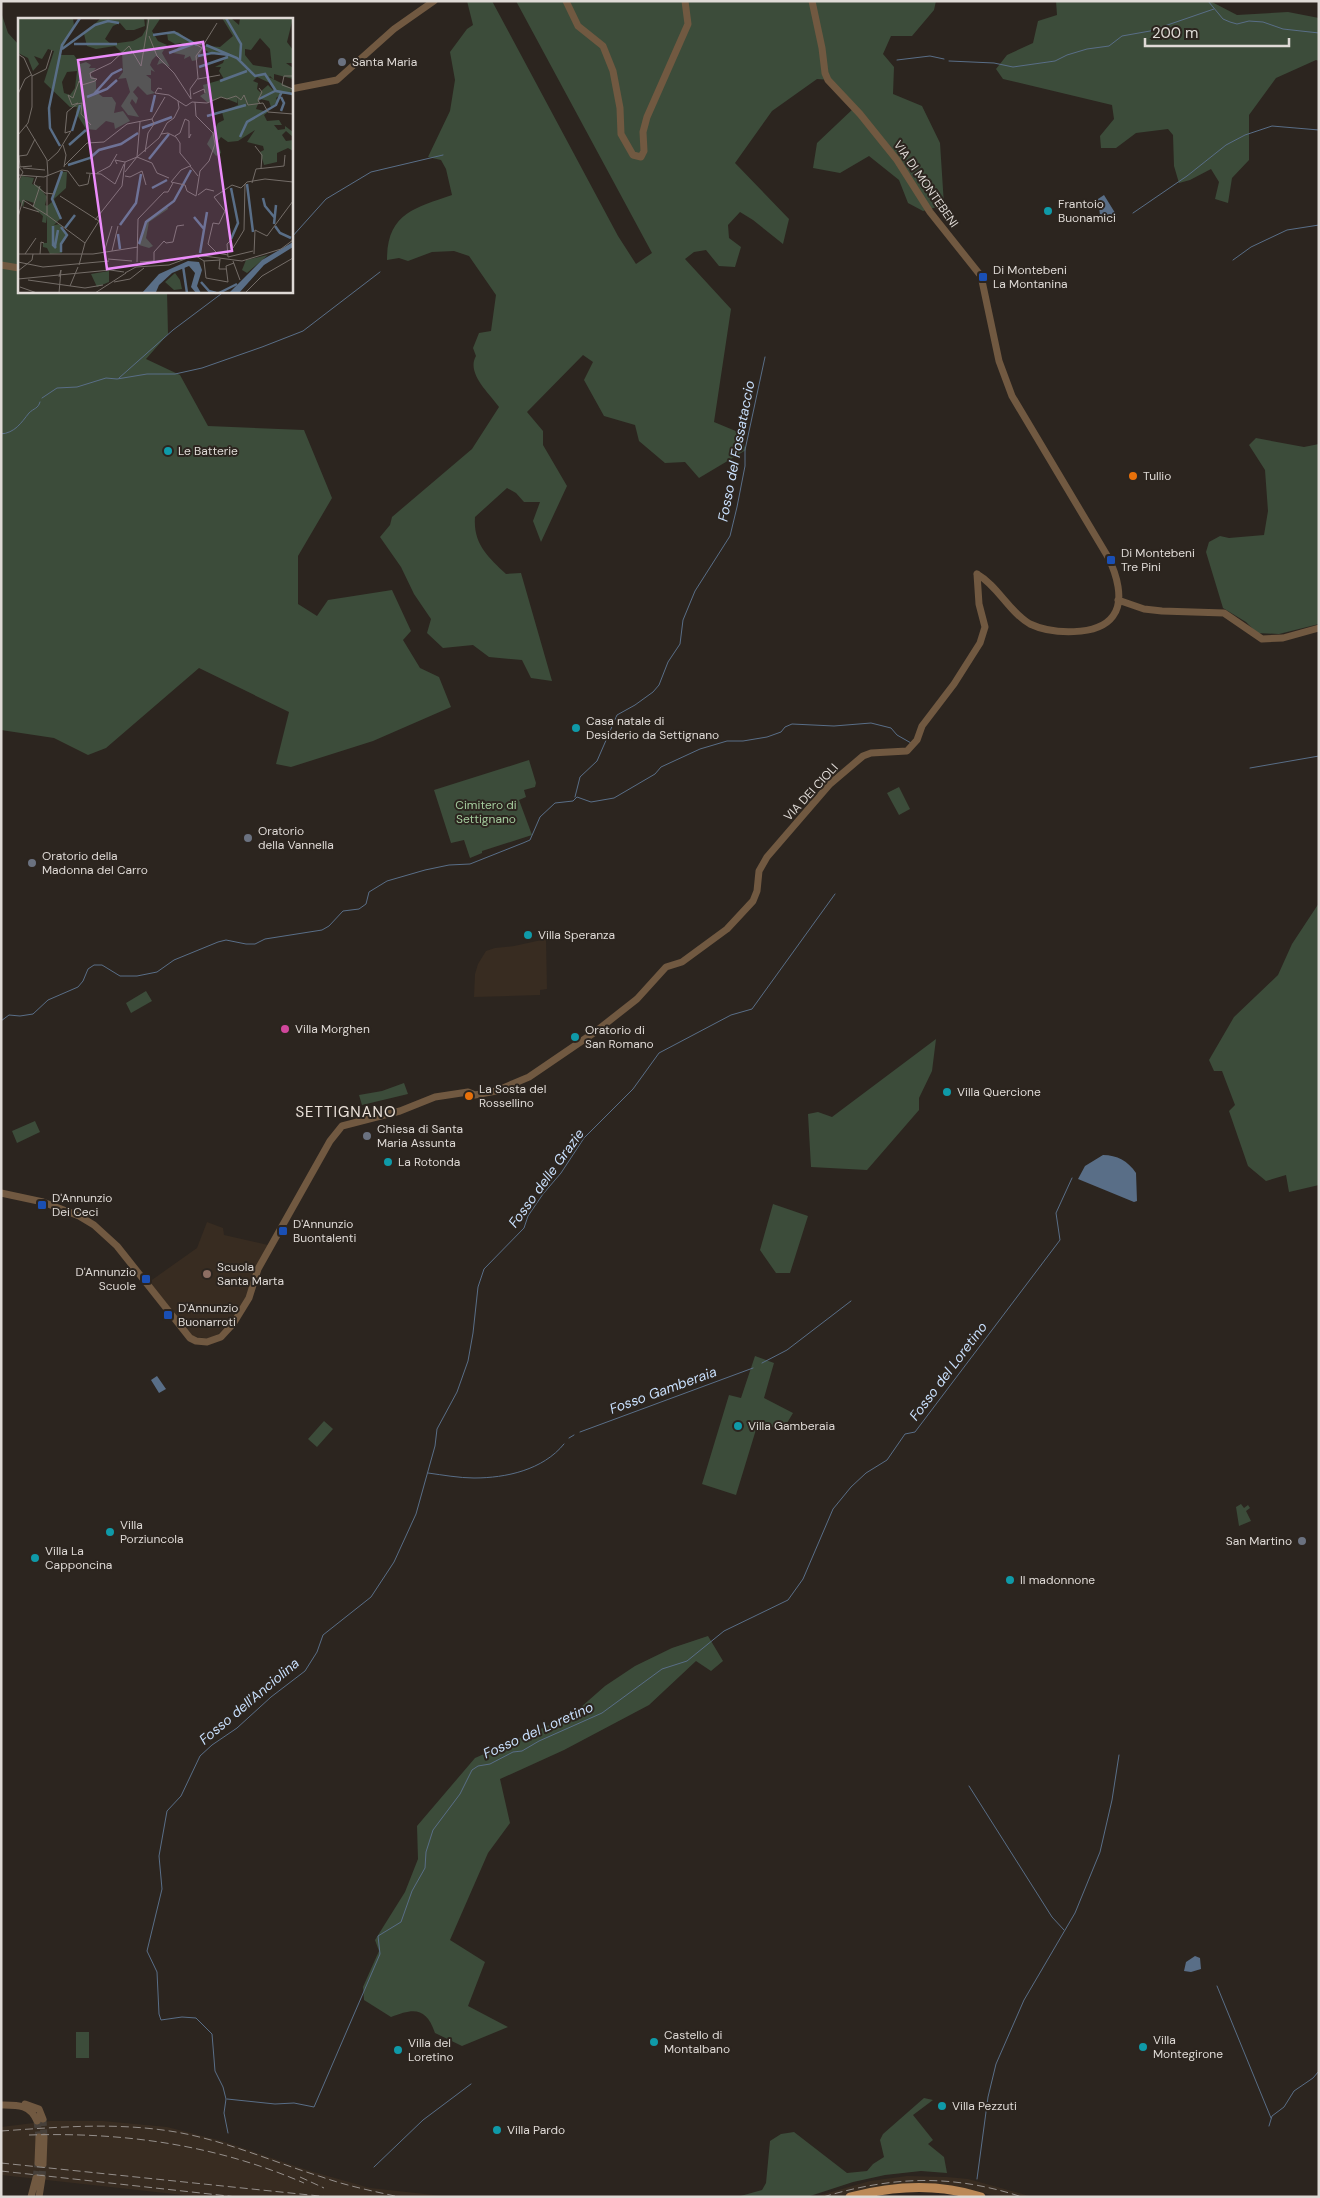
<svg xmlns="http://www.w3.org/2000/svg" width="1320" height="2198" font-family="'DM Sans',sans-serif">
	<rect width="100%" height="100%" fill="#2c251f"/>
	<path fill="#382c21" d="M546,939L547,989L540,990V995L474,997L475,974L478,964L486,951L495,948L514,946Z
		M207,1222L223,1228L224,1235L268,1245L248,1294L230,1324L218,1334L209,1339L193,1336L149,1282L197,1248Z
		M50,2121H103L167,2127L222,2141L310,2171L370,2188L452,2197H201L1,2175V2127Z
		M907,2176L947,2177L968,2179L1033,2197H1000L947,2185H925L871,2189L844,2197H814L870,2181Z"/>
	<path fill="#3c4c3a" d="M467,1H492L618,236L636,264L652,253L516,1H936L934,10L912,36H891L883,54L894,67L893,94L922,106L940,143L944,205L923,211L908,203L899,180L869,156L840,173L813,168L817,143L855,107L831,80L817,79L772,111L735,163L789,219L783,244L753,220L740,212L728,225L729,238L741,247L735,267L719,266L706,250L694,252L685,259L731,309L714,422L738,432L746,450L699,478L685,462L665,463L639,441L635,425L604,416L584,380L593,362L583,355L527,412L543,431V445L567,486L541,542L533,521L540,502H524L516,493L507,488L475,517C473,544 488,557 506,574L521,573L552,681L531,678L522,660L489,657L473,645L443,648L427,633L431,619L414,594L401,567L380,537L390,525L392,517L472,449L499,407C489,393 466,373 476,356L473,348L479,333L491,331L496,295L469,256L454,251L432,252L408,261L399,258L387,260C387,213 415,208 452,195L446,169L441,160L428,157L450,111L455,80L450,52L467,29L473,25Z
		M1056,1H1210L1237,15L1288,12L1319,18V61L1316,60L1276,78L1249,115V160L1232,178L1228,203L1215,199L1219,182L1211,169L1190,180L1179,183L1174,166L1173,135L1168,129L1136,133L1116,148H1101L1100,136L1114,119L1112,105L1003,79L996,69L1007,55L1033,43L1038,21L1057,15Z
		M1,12L8,33L19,45V291H167L168,334L146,359L180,375L208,426L304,430L332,498L298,556V604L317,616L328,600L392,590L411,631L403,640L420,668L439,677L451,707L373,741L291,767L276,764L289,712L199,668L106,748L88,755L54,738L1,730Z
		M1256,438L1304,447L1319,444V624L1279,634L1257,633L1246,622L1223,608L1206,552L1209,542L1220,536L1229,538L1264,535L1268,511L1265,470L1249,445Z
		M529,760L536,783L535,787L524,790L526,797L519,800L532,835L482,851V853L470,858L464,840L451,843L434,790Z
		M899,787L910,809L899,815L887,793Z
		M1319,903V1185L1289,1192L1286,1175L1266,1181L1248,1166L1229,1111L1235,1105L1222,1071H1214L1209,1060L1234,1017L1278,975L1292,944Z
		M146,991L152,1001L131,1013L126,1003Z
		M936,1039L932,1071L919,1098V1110L867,1170L811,1167L808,1114L818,1112L832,1117Z
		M404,1083L408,1094L362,1105L359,1095L382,1091Z
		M35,1121L40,1132L17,1143L12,1131Z
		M773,1204L808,1216L790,1273H776L760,1250Z
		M755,1356L774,1363L764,1398L793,1413L787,1423L780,1429L758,1423L736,1495L702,1484L729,1395L741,1398Z
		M324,1421L333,1429L317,1447L308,1439Z
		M1241,1504L1244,1508L1248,1505L1250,1508L1246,1511L1251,1521L1239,1526L1236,1507Z
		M708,1636L723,1661L711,1671L696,1661L649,1705L564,1750L500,1779L510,1823L488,1853L450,1940L485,1962L468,2006L508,2027L462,2046L435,2033C426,2007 414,2008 391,2017L364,2000L363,1987L379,1951L375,1940L405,1892L418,1859L417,1826L475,1758L572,1715L605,1686L635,1666L672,1648Z
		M76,2032H89V2058H76Z
		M924,2098L933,2100L913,2115L933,2140L928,2144L944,2157L947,2173L921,2171L885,2175L853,2182L807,2197H737L762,2190L766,2183L770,2141L781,2134L794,2132L847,2173L867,2171L873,2164L884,2157L880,2140L883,2134Z"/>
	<path fill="#596e87" d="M1104,195L1117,216L1112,218L1100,215L1098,199Z
		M1103,1155C1117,1155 1128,1161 1136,1173L1137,1201L1134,1202L1078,1179L1085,1166Z
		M157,1376L166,1389L159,1393L151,1380Z
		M1195,1956L1200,1958L1201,1969L1191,1972L1184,1971L1186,1962Z"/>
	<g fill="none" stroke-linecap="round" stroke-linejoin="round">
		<path stroke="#596e87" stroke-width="1" d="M1208,1L1223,19L1230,22L1237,24L1249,21L1263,22L1283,29L1319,33
			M897,60L930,56L944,59
			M949,61L994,63L1013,67L1055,61L1067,55L1087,49L1109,46L1122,36L1150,31L1214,9
			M1133,213L1187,176L1226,145L1245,135L1272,126L1319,130
			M291,238L326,199L371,172L443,155
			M1233,260L1251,247L1287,230L1319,225
			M119,378L173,330L225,291
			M42,398L57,388L77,387L106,378L117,379L147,374H175L202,368L262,347L303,331L380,272
			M1,434C15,433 21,423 29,413C34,408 38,409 40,402
			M1250,768L1319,756
			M575,797L580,777L597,761L617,715L635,705L653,692L659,685L668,662L680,644L683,620L695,591L730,536L737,507L745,466V450L765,357
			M1,1021L9,1015L20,1016L33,1014L48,1000L78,987L83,981L88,969L94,965H102L120,976H137L157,972L174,960L218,942L226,940L246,944H255L265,939L322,930L329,926L343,911L359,909L366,904L369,892L387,881L425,870L449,865L470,864L523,843L530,840L540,817L555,803L573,801L577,797L591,802L614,798L655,774L661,767L700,749L727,741H743L767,737L781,732L785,727L792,724L834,726L871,723L891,728L897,735L911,743
			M762,1363L787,1350L851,1301
			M580,1432L753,1368
			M569,1438L574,1435
			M428,1473C443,1475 459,1478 474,1478C506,1478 543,1470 564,1444
			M969,1786L1052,1917L1064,1930
			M1217,1986L1271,2118
			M227,2099L275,2104L294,2103L314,2107L380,1954L378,1936L401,1922L412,1891L425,1868L426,1852L433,1830L460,1794L472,1770L478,1766L490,1764L513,1752L522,1751L539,1741L602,1713L662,1669L687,1661L724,1631L788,1600L803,1579L833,1509L851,1487L866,1473L887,1460L905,1434L915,1432L1060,1240L1056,1213L1072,1178
			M1269,2126L1272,2116L1284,2107L1294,2091L1313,2078L1319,2071
			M228,2133L224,2113L226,2099L223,2087L215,2071L212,2034L196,2018L182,2017L161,2020L159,2014L157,1972L147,1951L162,1889L159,1856L167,1811L181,1796L200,1756L212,1745L237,1728L271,1697L305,1671L317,1652L323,1635L371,1597L394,1562L416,1514L435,1446L437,1429L457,1392L468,1361L473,1333L478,1287L484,1269L524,1228L528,1216L543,1194L561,1173L584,1138L633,1089L659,1053L731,1015L752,1009L835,894
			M374,2167L423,2120L471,2084
			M977,2179L988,2097L996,2064L1024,2000L1075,1913L1100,1852L1112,1800L1119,1755"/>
		<path stroke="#47403a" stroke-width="7" stroke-dasharray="7 3.5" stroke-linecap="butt" d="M43,2119L44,2137
			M37,2121L39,2137
			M36,2178L38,2163
			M42,2178L43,2164"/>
		<path stroke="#715941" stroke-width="7" d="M566,1L578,26L603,46L613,71L620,108L621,134L633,155L641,157L644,151L643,132L647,117L688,24L685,1
			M812,1L822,48L825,73L828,80L860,114L897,160L930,212L981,276L999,361L1012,396L1108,557C1116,573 1125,600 1113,616C1098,637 1051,634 1030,624C1009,612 998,586 977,574
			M291,89L337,80L394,29L434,1
			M1,265L19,268
			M1118,600L1144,609L1162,611L1224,613L1262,639L1283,638L1319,628
			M1,1193L43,1202L79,1216L94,1225L117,1246L190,1338L196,1341L207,1342L221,1337L233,1324L249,1298L258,1269L330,1141L342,1126L400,1111L435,1097L468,1092L475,1095L496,1091L529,1077L595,1032L637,999L666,967L682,962L727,929L753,901L757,891L759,871L767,857L830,784L863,756L871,753L907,751L917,740L922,726L954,684L980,643L985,627L979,604L977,574
			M25,2104L39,2109L43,2119
			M1,2105C17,2105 30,2104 37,2121
			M38,2163L39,2137
			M43,2164L44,2137
			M31,2197L36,2178
			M39,2197L42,2178"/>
		<path stroke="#bc8957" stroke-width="9" d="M850,2197C892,2186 938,2183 981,2197"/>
		<path stroke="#958f8b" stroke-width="1" stroke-dasharray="8 4" stroke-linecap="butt" d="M1,2131C60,2127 117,2122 176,2132C227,2141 273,2162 322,2177C347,2186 373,2191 399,2197
			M29,2135C125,2132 216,2145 304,2183
			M1,2163L329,2197
			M1,2171L237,2197
			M300,2177L324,2188
			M823,2197C893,2176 953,2174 1022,2197"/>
	</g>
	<g fill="#6b7280" stroke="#2c251f" stroke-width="2">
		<circle cx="342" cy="62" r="5"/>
		<circle cx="248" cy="838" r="5"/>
		<circle cx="32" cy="863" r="5"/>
		<circle cx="367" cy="1136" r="5"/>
		<circle cx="1302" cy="1541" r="5"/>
	</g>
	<g fill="#0f9aa8" stroke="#2c251f" stroke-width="2">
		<circle cx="1048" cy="211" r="5"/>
		<circle cx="168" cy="451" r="5"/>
		<circle cx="576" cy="728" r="5"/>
		<circle cx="528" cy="935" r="5"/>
		<circle cx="575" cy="1037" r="5"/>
		<circle cx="947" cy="1092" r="5"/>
		<circle cx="388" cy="1162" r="5"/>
		<circle cx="738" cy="1426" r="5"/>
		<circle cx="110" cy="1532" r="5"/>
		<circle cx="35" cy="1558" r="5"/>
		<circle cx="1010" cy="1580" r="5"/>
		<circle cx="654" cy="2042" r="5"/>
		<circle cx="1143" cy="2047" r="5"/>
		<circle cx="398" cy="2050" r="5"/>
		<circle cx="942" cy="2106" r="5"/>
		<circle cx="497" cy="2130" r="5"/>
	</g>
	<g fill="#1a4fb4" stroke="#2c251f" stroke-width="2">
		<rect x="978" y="272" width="10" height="10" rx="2.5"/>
		<rect x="1106" y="555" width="10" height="10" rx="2.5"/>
		<rect x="37" y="1200" width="10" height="10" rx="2.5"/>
		<rect x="278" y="1226" width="10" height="10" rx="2.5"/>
		<rect x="141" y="1274" width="10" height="10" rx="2.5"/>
		<rect x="163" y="1310" width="10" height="10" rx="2.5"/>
	</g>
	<g fill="#e8710a" stroke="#2c251f" stroke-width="2">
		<circle cx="1133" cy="476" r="5"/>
		<circle cx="469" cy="1096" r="5"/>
	</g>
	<circle fill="#d1479c" stroke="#2c251f" stroke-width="2" cx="285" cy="1029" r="5"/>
	<circle fill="#8d6e63" stroke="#2c251f" stroke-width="2" cx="207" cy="1274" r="5"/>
	<g text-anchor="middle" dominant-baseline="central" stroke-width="4" stroke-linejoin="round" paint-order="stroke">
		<g font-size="12" fill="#dfdad6" stroke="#2c251f" text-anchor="start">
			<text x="352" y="62">Santa Maria</text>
			<text x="1058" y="204">Frantoio<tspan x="1058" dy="14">Buonamici</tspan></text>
			<text x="993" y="270">Di Montebeni<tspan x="993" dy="14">La Montanina</tspan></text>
			<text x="178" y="451">Le Batterie</text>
			<text x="1143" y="476">Tullio</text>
			<text x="1121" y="553">Di Montebeni<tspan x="1121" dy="14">Tre Pini</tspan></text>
			<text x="586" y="721">Casa natale di<tspan x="586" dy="14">Desiderio da Settignano</tspan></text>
			<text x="258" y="831">Oratorio<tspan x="258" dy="14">della Vannella</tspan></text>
			<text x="42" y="856">Oratorio della<tspan x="42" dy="14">Madonna del Carro</tspan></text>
			<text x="538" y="935">Villa Speranza</text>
			<text x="295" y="1029">Villa Morghen</text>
			<text x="585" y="1030">Oratorio di<tspan x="585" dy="14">San Romano</tspan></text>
			<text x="479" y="1089">La Sosta del<tspan x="479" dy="14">Rossellino</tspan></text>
			<text x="957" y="1092">Villa Quercione</text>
			<text x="377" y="1129">Chiesa di Santa<tspan x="377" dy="14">Maria Assunta</tspan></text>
			<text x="398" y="1162">La Rotonda</text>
			<text x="52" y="1198">D'Annunzio<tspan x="52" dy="14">Dei Ceci</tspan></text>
			<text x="293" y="1224">D'Annunzio<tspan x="293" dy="14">Buontalenti</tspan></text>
			<text x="217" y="1267">Scuola<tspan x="217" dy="14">Santa Marta</tspan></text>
			<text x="136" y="1272" text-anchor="end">D'Annunzio<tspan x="136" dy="14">Scuole</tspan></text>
			<text x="178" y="1308">D'Annunzio<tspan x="178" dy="14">Buonarroti</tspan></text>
			<text x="748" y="1426">Villa Gamberaia</text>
			<text x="120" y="1525">Villa<tspan x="120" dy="14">Porziuncola</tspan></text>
			<text x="1292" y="1541" text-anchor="end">San Martino</text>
			<text x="45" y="1551">Villa La<tspan x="45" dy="14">Capponcina</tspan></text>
			<text x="1020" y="1580">Il madonnone</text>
			<text x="664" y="2035">Castello di<tspan x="664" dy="14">Montalbano</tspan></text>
			<text x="1153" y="2040">Villa<tspan x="1153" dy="14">Montegirone</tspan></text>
			<text x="408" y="2043">Villa del<tspan x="408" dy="14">Loretino</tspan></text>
			<text x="952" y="2106">Villa Pezzuti</text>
			<text x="507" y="2130">Villa Pardo</text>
		</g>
		<g font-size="12" fill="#dfdad6" stroke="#2c251f">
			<text transform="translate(926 184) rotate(55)">VIA DI MONTEBENI</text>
			<text transform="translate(811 792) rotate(-47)">VIA DEI CIOLI</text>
		</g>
		<g font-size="12" fill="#a4cc9e" stroke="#2c251f">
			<text x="486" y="805">Cimitero di<tspan x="486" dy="14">Settignano</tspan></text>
		</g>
		<g font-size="14" font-style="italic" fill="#c8dffc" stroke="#2c251f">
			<text transform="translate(736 451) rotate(-79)">Fosso del Fossataccio</text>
			<text transform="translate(546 1178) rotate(-54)">Fosso delle Grazie</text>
			<text transform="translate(948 1371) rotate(-53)">Fosso del Loretino</text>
			<text transform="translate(663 1390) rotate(-20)">Fosso Gamberaia</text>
			<text transform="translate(249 1701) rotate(-40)">Fosso dell'Anciolina</text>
			<text transform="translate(538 1730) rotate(-24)">Fosso del Loretino</text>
		</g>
		<g font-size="15" letter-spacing="1" fill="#ebe2da" stroke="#2c251f">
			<text x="346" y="1112">SETTIGNANO</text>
		</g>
	</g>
	<g transform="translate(18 18)">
		<rect width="275" height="275" fill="#2c251f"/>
		<path d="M0,0H55L56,8L41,37H56L62,46L68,44L73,47L71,50H78L72,57L78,61V74L85,79H94L98,85L96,95L105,93L112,103L97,111L96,105L88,103L78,112L68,111L58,95L59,89H52L26,64L36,33L30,31L24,41L16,38L21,46L15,53L10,40L0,35ZM59,53L57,70L52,77L46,75L44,64L49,54ZM83,0H126L127,8L116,12H108L102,5L95,8L87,21L93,26L115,23L124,18L128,11L129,0L142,1L134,13L140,23L149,27L144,35L152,49L144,45L139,47L142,40L138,38L134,42L132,47L137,54L133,52V57H128L133,61V72L137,75L129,77L120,68L115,74L120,80L118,86L114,81L112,85L121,99L110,97L103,88L112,74L108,60L100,61L105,54L104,35L97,28L78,31L69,28L66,16ZM204,0H213L221,7L222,0H275L269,24L275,32V45H268L275,50V61L256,56V62L252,58L251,59L275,71L272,74L275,75V82L273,76H264L258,80L260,84L253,89L251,83L242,81L238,91L250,94L246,97L249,103L261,102L264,107H256L260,112L267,111V108L275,114V119L268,113L264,117L268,123L275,122V133L270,130L259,135V144L246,147L242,134L246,132L245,128L229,124L237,112L220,123L210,124L203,119L200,123L203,135L198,138L189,126L200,105L206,102L204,94L220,87L219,79V85L204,79L190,85L182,78L187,75L185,67L206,61L201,53L203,49H197L205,45L208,36L190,34L185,30L179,42L174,43L172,38L166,41L167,37L155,35L164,25L157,26L150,22L149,15L160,14L177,27L202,29L215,18ZM242,20L252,31L254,50L235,47L227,37V31L233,32ZM239,59L252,65L256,73L250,67L242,74L239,71L240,65L235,63ZM44,154H49L48,170L36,181L43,200L36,207L42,206L49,217L43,227L44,235L32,236L29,230L25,229V225H29V198L28,205L24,204L25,198L15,189L16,185L7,182L5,189L0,180V165L4,158L16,160L14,166L21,168L29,179L27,187L29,188L34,184ZM149,188L150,191L131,204L128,220L135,228L131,230L121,227L128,202ZM250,237L229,255L224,252L228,242ZM91,253V264L79,269L73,256ZM157,255L162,262L164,271L156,272L147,264Z" fill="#3c4c3a" fill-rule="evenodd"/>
		<path d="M275,224V229L246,247L221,275H211L244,242ZM170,243L181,244L184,252L179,268L183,275H178L173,269L177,255L171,248L154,255L141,267L138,274L124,275L141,256Z" fill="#596e87"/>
		<path fill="none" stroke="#596e87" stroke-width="2.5" d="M208,0L223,26L222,42M135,17L156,14L179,27M56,26H99M188,27L219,40L237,58L247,56L258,73L275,76M44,31L77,7L90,3L101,5M151,35L175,26M180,38L194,35L212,37M181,49L210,39M202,63L229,53M76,76L94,56L104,51M69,79L89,71L99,62M263,79L266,85L263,93M241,81L257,73M133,94L137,77M189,98L228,87M124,110L154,99M54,113L62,87M222,119L229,104L258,87L264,73M51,127L68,112M42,128L32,110L31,90L44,27L62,0M131,141L151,116M50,147L72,140L81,132L103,126L120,115M229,166L235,214M134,170L149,162M213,170L220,205L213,221M245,180L247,188L257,200M176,199L186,211M43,201L34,181L44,153M256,206L258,187M102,207L118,185L123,156M35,208V227L38,230M257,208L262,215L273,220M47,210L57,197M100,216L102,231M121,226L128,204L156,183L173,152M37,228L40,212M43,234V226L49,217L43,209M182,235L189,194M165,248L169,275M183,264L191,273L198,275M201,275L219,266"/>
		<path fill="none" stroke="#746d68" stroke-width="1" d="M131,18L139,38L156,55L173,81M0,36L6,40L14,58V89L10,105L0,117M14,58L28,51L34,32M275,58H266L264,67L275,71M180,61L202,57M241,70L244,74L240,82L242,86M144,71L140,70L137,75L151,77L168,88L174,84M0,76L7,61L13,57M175,76L186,71L187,75M173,81L172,71L180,60L178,38L184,30L179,27L186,26L199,5M174,84L189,85L203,79L209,81L218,78L223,82L226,77L230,87L245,85L250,94L275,96M177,84L178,98L195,115L197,126L191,143L182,153L178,178M59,86L64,85L63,96L73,107M134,101L147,79M8,107L29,142L30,158M143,116L150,115L158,119L162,125V135L173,148M157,118L162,115L167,101L171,103V120L173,116M45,127L48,137L46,149M237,128L244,137L243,151M127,134L130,115L136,106L134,101M119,139L141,120L149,105L156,100L161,90L160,83M119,139L122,104M30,143L40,134L53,113L47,115L49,94L60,85L54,87L50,77L55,80L61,63L64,67L77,63L79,61L73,60L72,55L93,45L111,28L123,48L131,0M99,146L97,142L107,144L119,139L134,145L139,155L151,160M46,148L69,125L86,124L109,106L134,101M2,149L1,138L9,137L17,121M5,150L27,152M107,154L119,139M68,155L83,156L97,166L106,146M79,155L92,148L99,136M0,157L26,159L44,152L50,153L61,168L70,166L72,156M19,158L16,166L27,175L36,176M107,158L112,159L124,153L128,167M0,164L5,154L1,149L14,148M153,164L163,152L172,148L180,158M153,164L167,167L169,173L178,178M234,165L238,151L266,148L267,137M180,177L188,171L196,173M42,178L81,203L67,225L61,247M196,179L214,167L223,170L229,164L247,161L275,164M196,179L207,193L201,206L195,205L190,226L199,235L210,237M5,182L29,197M5,189L21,194M15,189L22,168M29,197L67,225M29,197V158M0,199L5,182M77,202L104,168L107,144M94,233L100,208M86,234L94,208M0,236H75L120,229M7,236L18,220M22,236L23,224L26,225M236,236L237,212L249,218L275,183M178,238L186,243L202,242M210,239L209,226L213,222L215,230L226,212L227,166M210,239L235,233M90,241L114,243M202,241L201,251H208M186,243L188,260M215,243L222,262M0,244L25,249L91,243M119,244L120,201L146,174H150L155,165M122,244L136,243V234L146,223L148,225L155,224L159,208L166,207M0,253L14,242L15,236M107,255L118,249L151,247L178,237L224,243L263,231L275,222M41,259L43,252L41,275M188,260L210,264L208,248L216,245M0,261L92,252L106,254M10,262L67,270L85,267M96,264L112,261L126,250M52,268L60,249M2,269L19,275M77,275L108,255M227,275L244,258L275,240"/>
		<path fill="#ec8cfb" fill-opacity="0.15" stroke="#ec8cfb" stroke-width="2.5" d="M185,24L214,233L89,251L60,42Z"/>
		<rect width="275" height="275" fill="none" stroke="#dfdad6" stroke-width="2.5"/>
	</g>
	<rect width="1320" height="2198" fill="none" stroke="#dfdad6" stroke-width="5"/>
	<path d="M1145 38v8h144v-8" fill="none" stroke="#dfdad6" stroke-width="2.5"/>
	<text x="1152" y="38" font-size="15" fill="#dfdad6" stroke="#2c251f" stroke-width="4" paint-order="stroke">200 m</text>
</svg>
